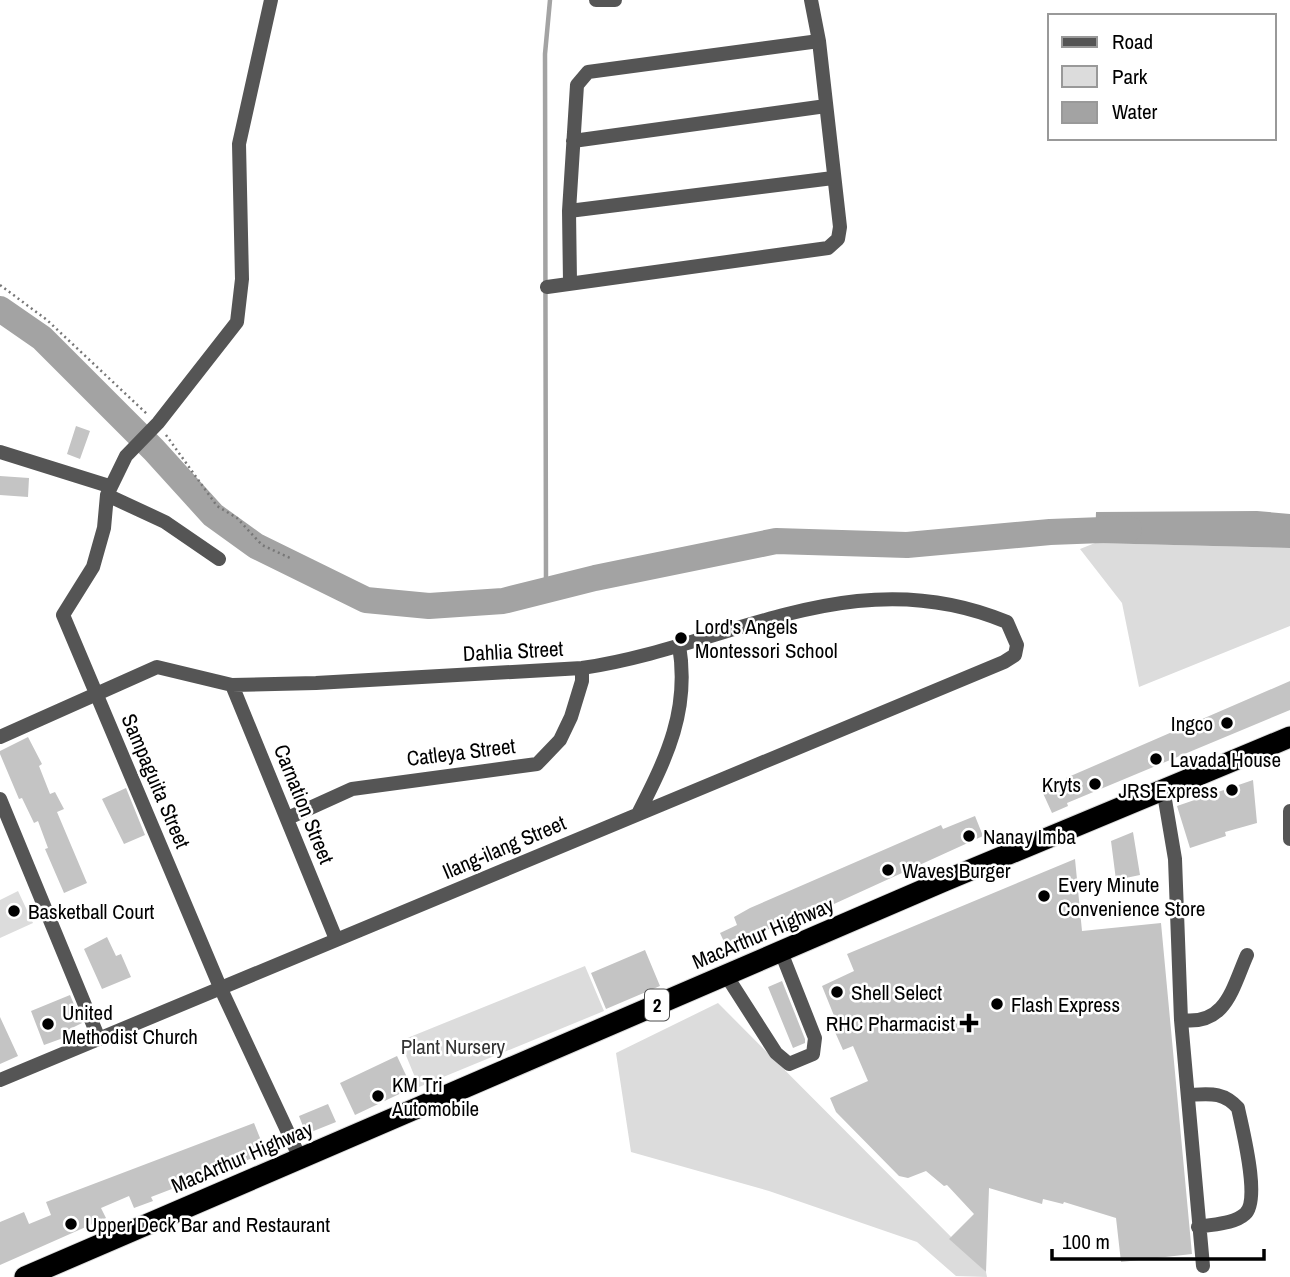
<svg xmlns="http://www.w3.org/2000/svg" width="1290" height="1277" font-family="'Archivo Narrow',sans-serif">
	<rect width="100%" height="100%" fill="#fff"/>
	<path fill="#dcdcdc" d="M1095,543L1290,548V626L1139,687L1122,603L1080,549Z
		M18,891L33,923L0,938V900Z
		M585,966L604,1011L419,1087L400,1041Z
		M718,1003L986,1272L987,1277L956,1276L917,1242L769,1191L631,1152L616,1053Z"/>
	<path fill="#a3a3a3" d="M1257,511L1290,514V548L1095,543L1096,512Z"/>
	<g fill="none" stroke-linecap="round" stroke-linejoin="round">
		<path stroke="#a3a3a3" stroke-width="4.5" d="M546,591L545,54L550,0"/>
		<path stroke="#a3a3a3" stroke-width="26" d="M0,309L42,338L154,450L213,515L256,546L366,600L429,606L503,601L595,578L776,541L907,545L1050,532L1129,529"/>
	</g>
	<path fill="#c4c4c4" d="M76,426L90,431L80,459L67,454Z
		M0,476L29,478L28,497L0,495Z
		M1290,681V710L1067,803L1068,806L1052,813L1042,791L1067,780L1066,778Z
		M28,737L42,764L39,766L50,794L55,792L64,809L57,812L87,883L64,893L45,849L48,848L38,821L34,823L22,798L19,799L0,754V751Z
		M1253,780L1257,823L1225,832L1226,836L1190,848L1177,806Z
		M126,788L145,835L124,844L102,799Z
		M975,816L983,836L823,909L822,905L727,948L720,933L737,925L734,917L750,908L941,825L943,829Z
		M1133,832L1140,875L1116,880L1111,841Z
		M1075,859L1082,931L1161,923L1192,1254L1121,1262L1116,1218L1064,1202L1063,1204L1043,1199L1042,1204L989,1188L986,1272L949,1239L974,1214L947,1185L944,1186L926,1171L908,1178L899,1176L836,1112L830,1098L868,1081L853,1046L843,1050L835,1032L839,1028L822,986L854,971L847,954Z
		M107,937L116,956L121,954L131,977L102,989L84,949Z
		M645,950L660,986L606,1009L591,973Z
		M782,981L805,1039V1043L793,1048L768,987Z
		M70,995L82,1023L64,1032L66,1037L44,1045L31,1011Z
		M0,1017L18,1056L0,1064Z
		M397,1056L412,1088L355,1115L340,1083Z
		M328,1104L336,1122L306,1134L299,1116Z
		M254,1123L266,1153L151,1197L153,1201L134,1208L129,1196L101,1208L106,1218L0,1265V1222L24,1212L29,1224L51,1215L46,1202Z"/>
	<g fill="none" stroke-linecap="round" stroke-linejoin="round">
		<defs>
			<path id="highway" d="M25,1277L944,881L1290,737"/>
		</defs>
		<use href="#highway" stroke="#dbdbdb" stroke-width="23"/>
		<path stroke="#777" stroke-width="2.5" stroke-dasharray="2 3.5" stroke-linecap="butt" d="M0,285L47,320L147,414
			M166,435L217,506L237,518L262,545L290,558"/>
		<path stroke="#555" stroke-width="14" d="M271,0L239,144L242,279L237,322L158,423L126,456L107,495L104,528L93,567L63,615L220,987L300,1158
			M596,0H615
			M573,141L826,106
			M569,211L833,178
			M570,282L569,211L577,85L588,72L819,41
			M547,287L828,248L838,239L840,227L819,41L811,0
			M0,452L109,486
			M107,495L165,522L219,559
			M232,685L336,939
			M0,737L157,667L232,685L316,683L582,668C730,646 854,558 1007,622L1017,645L1015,655L1004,662L0,1080
			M1163,788L1175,859L1181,1020L1203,1266
			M0,799L99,1039
			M1290,811V839
			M638,814C667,757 690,710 679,645
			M288,818L352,789L537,764L560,740L571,717L582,681V668
			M726,975L776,1053L789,1064L813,1054L815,1038L781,952
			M1181,1020C1226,1026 1232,989 1247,955
			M1188,1095C1209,1094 1223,1091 1238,1108C1242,1128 1261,1200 1245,1214C1234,1224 1213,1224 1198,1227"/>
		<use href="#highway" stroke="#000" stroke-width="21"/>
	</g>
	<g fill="#000" stroke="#fff" stroke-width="2.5">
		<circle cx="681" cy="638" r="7"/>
		<circle cx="1227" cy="723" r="7"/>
		<circle cx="1156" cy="759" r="7"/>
		<circle cx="1095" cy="784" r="7"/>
		<circle cx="1232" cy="790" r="7"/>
		<circle cx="969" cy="836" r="7"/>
		<circle cx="888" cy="870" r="7"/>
		<circle cx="1044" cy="896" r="7"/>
		<circle cx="14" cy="911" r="7"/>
		<circle cx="837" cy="992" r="7"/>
		<circle cx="997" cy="1004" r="7"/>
		<path d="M965.5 1012.5h7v7h7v7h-7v7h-7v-7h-7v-7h7z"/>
		<circle cx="48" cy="1024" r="7"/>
		<circle cx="378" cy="1096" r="7"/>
		<circle cx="71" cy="1224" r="7"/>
	</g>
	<g text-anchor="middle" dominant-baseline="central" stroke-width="5" stroke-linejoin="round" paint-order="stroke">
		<rect fill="#fff" stroke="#4c4c4c" stroke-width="2" x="645" y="989.5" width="24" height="31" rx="5"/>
		<g font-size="19" font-weight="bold" fill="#000">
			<text x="657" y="1005">2</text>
		</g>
		<g font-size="21" fill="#000" stroke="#fff" text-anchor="start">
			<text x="695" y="626">Lord's Angels<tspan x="695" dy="24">Montessori School</tspan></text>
			<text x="1213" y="723" text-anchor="end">Ingco</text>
			<text x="1170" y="759">Lavada House</text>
			<text x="1081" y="784" text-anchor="end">Kryts</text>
			<text x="1218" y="790" text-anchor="end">JRS Express</text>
			<text x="983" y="836">Nanay Imba</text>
			<text x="902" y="870">Waves Burger</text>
			<text x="1058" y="884">Every Minute<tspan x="1058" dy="24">Convenience Store</tspan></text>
			<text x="28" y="911">Basketball Court</text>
			<text x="851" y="992">Shell Select</text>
			<text x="1011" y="1004">Flash Express</text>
			<text x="62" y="1012">United<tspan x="62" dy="24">Methodist Church</tspan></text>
			<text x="955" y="1023" text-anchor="end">RHC Pharmacist</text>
			<text x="392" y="1084">KM Tri<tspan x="392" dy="24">Automobile</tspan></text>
			<text x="85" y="1224">Upper Deck Bar and Restaurant</text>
		</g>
		<g font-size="21" fill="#000" stroke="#fff">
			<text transform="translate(513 651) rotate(-3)">Dahlia Street</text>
			<text transform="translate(461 752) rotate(-7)">Catleya Street</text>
			<text transform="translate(156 781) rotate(67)">Sampaguita Street</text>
			<text transform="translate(304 804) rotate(68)">Carnation Street</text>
			<text transform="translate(504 847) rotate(-23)">Ilang-ilang Street</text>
			<text transform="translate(763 933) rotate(-23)">MacArthur Highway</text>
			<text transform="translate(242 1157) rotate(-23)">MacArthur Highway</text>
		</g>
		<g font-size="21" fill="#333" stroke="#fff">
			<text x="453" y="1046">Plant Nursery</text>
		</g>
	</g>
	<rect x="1048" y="14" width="228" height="126" fill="#ffffff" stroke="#999999" stroke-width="2"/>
	<rect x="1062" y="37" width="35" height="10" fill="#555555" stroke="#999999" stroke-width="2"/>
	<text x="1112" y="49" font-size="21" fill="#000000">Road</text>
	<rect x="1062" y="66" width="35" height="21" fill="#dcdcdc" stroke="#999999" stroke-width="2"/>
	<text x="1112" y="84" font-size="21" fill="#000000">Park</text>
	<rect x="1062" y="102" width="35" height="21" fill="#a3a3a3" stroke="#999999" stroke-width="2"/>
	<text x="1112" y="119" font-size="21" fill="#000000">Water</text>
	<path d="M1052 1249v10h212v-10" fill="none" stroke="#000000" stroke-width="3.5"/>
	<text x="1062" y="1249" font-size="21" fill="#000000" stroke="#ffffff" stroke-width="5" paint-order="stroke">100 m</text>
</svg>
